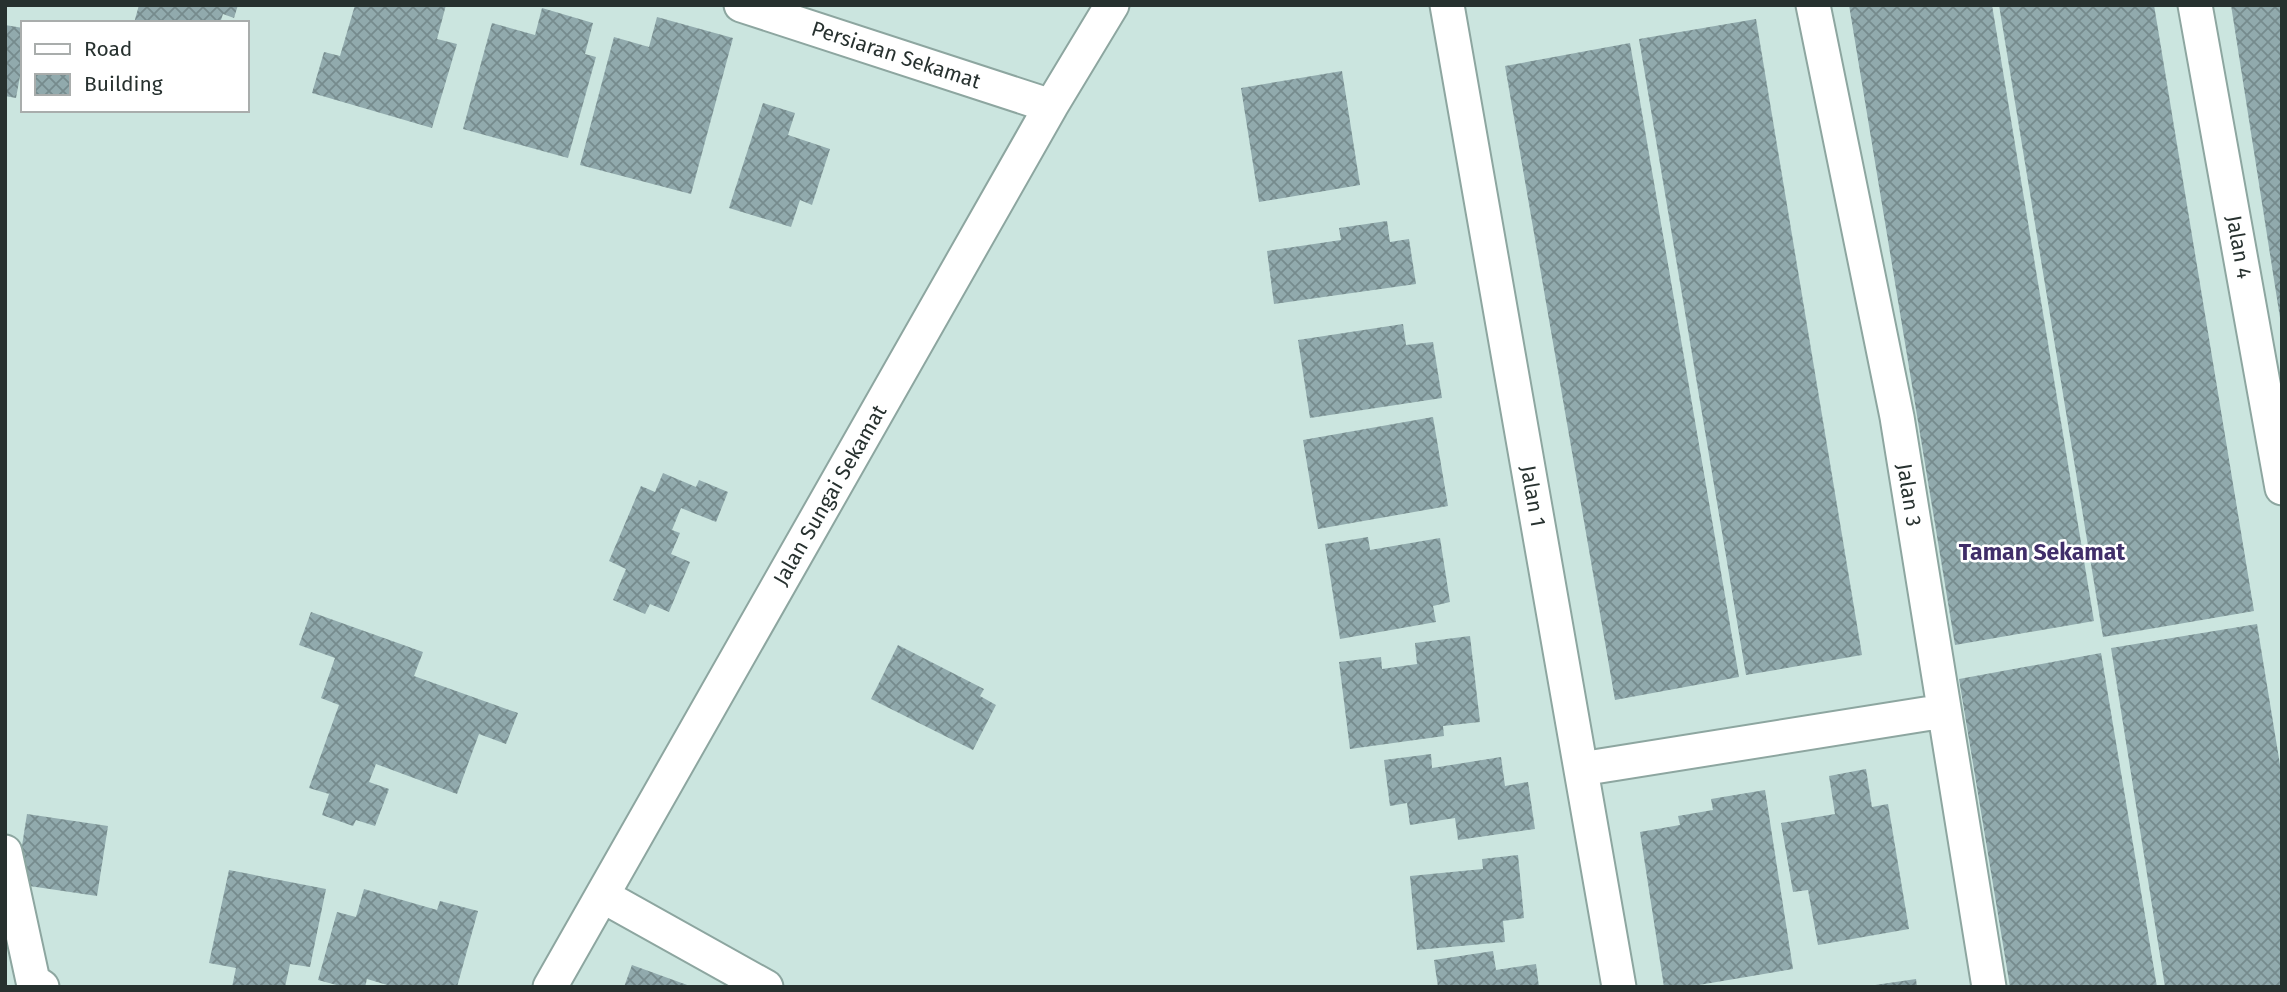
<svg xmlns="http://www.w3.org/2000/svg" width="2287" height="992" font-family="'Fira Sans',sans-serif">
	<defs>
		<pattern id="building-cross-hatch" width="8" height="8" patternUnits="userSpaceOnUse" patternTransform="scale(1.75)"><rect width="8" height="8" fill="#91aaad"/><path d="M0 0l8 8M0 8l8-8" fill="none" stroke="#768b8d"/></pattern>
	</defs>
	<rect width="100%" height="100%" fill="#cbe5df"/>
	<path fill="url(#building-cross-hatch)" d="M139,5H238L234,18L223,14L220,23H134Z
		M355,5H446L437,39L457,44L432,128L312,93L324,52L340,56Z
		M1849,5H1992L2094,621L1955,645Z
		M1999,5H2154L2254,611L2103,637Z
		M2231,5H2282V318H2280Z
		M542,8L593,23L585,54L596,57L568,158L463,129L492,23L535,35Z
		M657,17L733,38L691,194L580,165L614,37L649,47Z
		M1756,19L1862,655L1746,675L1639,39Z
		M5,25L23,28V60L16,98L5,96Z
		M1630,43L1739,677L1615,700L1505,66Z
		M1342,71L1360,185L1259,202L1241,88Z
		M763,103L795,113L788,135L830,149L812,205L800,200L791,227L729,208Z
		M1387,221L1390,242L1409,239L1416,284L1274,304L1267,251L1341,240L1339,228Z
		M1403,324L1406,345L1433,342L1442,398L1310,418L1298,340Z
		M1433,417L1448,506L1318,529L1303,440Z
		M663,473L696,487L699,480L728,492L716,522L681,508L672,530L680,533L671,554L690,562L669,612L650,604L645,614L613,600L626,569L609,561L641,486L655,492Z
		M1368,537L1370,550L1440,538L1450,602L1433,606L1436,622L1340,639L1325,544Z
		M311,612L423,652L414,676L518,713L506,744L479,734L457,794L376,764L369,782L389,789L375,826L356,820L353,826L322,815L329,794L309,788L339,705L321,698L335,658L299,645Z
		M2257,624L2282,777V987H2165L2111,648Z
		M1470,636L1480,722L1443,726L1444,736L1350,749L1339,662L1381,657L1382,669L1417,664L1415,643Z
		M898,645L984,689L980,696L996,705L973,750L871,699Z
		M2101,653L2157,987H2010L1959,679Z
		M1431,754L1432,768L1501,757L1505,786L1528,782L1535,829L1458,840L1455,818L1410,825L1407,803L1390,806L1384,760Z
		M1866,769L1872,807L1888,804L1909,929L1818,945L1808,890L1793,892L1781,823L1835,814L1829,776Z
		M1765,790L1793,969L1687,987H1664L1640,832L1680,825L1678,816L1713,810L1711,799Z
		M27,814L108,826L97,896L16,884Z
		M1518,855L1524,918L1503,921L1505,942L1417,950L1410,876L1483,869L1482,859Z
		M229,870L326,889L310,967L290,964L285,987H232L236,968L209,963Z
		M364,889L437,910L440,901L478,911L457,987H394L367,979L365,987H344L318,980L337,912L356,917Z
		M1493,951L1496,970L1536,964L1539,987H1438L1434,960Z
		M632,965L690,986V987H624Z
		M1916,979L1917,987H1875V985Z"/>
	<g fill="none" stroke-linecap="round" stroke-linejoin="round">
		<defs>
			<path id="minor" d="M741,5L1051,106
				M1447,5L1619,987
				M1813,5L1897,417L1989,987
				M2195,5L2282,488
				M1581,769L1944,711
				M5,852L33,981L42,987
				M603,896L766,987
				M550,987L1051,106L1112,5"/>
		</defs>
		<use href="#minor" stroke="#8da6a0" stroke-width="37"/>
		<use href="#minor" stroke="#fff" stroke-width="33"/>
	</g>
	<g text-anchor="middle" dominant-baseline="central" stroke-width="5" stroke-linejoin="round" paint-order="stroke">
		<g font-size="21" fill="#27312f" stroke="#fff">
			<text transform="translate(896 55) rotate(18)">Persiaran Sekamat</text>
			<text transform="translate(2239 247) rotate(80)">Jalan 4</text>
			<text transform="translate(830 495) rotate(-60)">Jalan Sungai Sekamat</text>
			<text transform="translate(1909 495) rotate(81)">Jalan 3</text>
			<text transform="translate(1533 496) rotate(80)">Jalan 1</text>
		</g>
		<g font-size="23" font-weight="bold" fill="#402e69" stroke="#fff">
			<text x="2042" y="552">Taman Sekamat</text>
		</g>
	</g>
	<rect width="2287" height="992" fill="none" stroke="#27312f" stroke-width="14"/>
	<rect x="21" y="21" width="228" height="91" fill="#ffffff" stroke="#a9adac" stroke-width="2"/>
	<rect x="35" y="44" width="35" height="10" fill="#ffffff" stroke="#a9adac" stroke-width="2"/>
	<text x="84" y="56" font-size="21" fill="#27312f">Road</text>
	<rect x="35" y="74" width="35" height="21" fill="url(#building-cross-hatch)" stroke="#a9adac" stroke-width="2"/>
	<text x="84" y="91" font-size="21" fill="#27312f">Building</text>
</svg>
